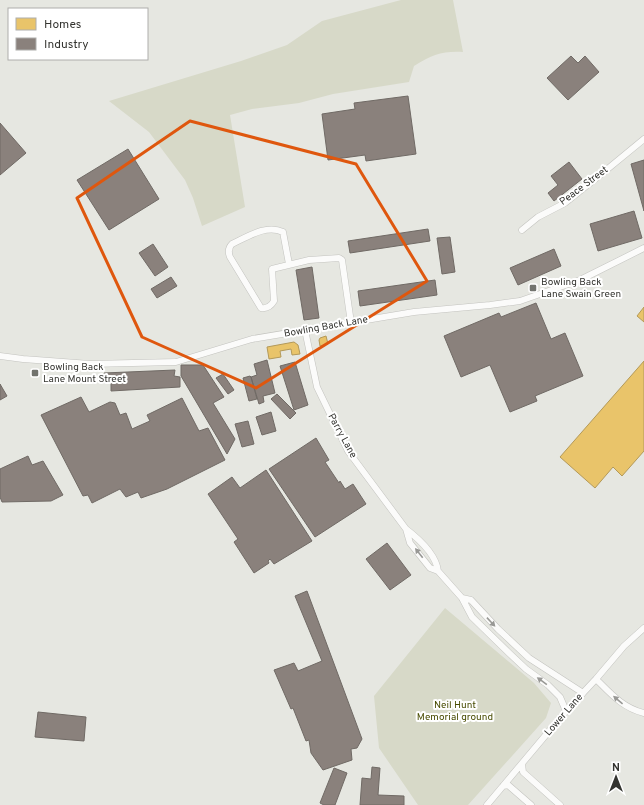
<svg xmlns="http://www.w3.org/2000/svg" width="644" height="805" font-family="Overpass,sans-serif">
	<rect width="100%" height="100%" fill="#e6e7e1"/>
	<path fill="#d7d9c8" d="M401,0H453L463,52C442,51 432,55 414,66L409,82L333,94L299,103L252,109L230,115L245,207L202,226L193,198L185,180L149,132L109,101L241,61L287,45L322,21Z
		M445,608L534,683L551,703L546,718L468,805H418L379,748L374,696Z"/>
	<path fill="#e9c46a" stroke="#b39959" d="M644,307V322L637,316Z
		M326,336L328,344L320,346L319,340L320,338Z
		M294,342L298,345L300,354L292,355L291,349L280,351L281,357L269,359L267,347Z
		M644,361V451L622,476L613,467L595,488L560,457Z"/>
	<path fill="#8a817c" stroke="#706a65" d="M571,56L578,63L585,56L599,72L568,100L547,78Z
		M408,96L416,154L366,161L365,155L328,160L322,114L355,109L354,103Z
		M0,123L26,153L0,175Z
		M128,149L159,199L109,230L77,180Z
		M644,160V211L631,164Z
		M569,162L582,179L554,201L548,193L558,185L551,176Z
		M634,211L642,238L598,251L590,224Z
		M428,229L430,241L350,253L348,241Z
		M450,237L455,272L442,274L437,238Z
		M153,244L168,267L155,276L139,253Z
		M554,249L561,266L518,285L510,268Z
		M312,267L319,318L304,320L296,270Z
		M171,277L177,286L157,298L151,289Z
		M435,280L437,295L360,306L358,291Z
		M536,303L551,339L565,333L583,376L535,396L537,401L510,412L490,365L461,377L444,336L499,313L501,317Z
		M267,360L275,393L263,396L264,402L259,404L251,377L257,375L254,364Z
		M295,362L308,405L294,410L280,366Z
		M181,365H203L224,397L213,403L235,439L227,454L181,376Z
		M175,370L174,376L180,377V387L111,391V381H104V373Z
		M223,374L234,390L228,394L216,378Z
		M250,376L251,377L257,399L249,401L243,378Z
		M0,384L7,396L0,400Z
		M277,394L296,413L290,419L271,399Z
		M81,397L89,412L110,402L115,403L120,415L126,413L132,429L150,421L147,415L182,398L199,431L208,428L225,460L167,489L141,498L138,492L126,497L120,489L92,503L88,495L83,496L41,415Z
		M271,412L276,431L262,435L256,417Z
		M248,421L254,444L242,447L235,424Z
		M316,438L329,460L325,462L339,483L340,481L345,489L353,484L366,504L315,537L269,469Z
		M28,456L32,465L43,461L63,495L51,501L2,502L0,497V469Z
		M266,470L312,541L274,564L270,559L268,561L269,563L254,573L234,542L238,539L208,494L232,477L240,488Z
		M387,543L411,575L390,590L366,559Z
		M307,591L362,739L357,748L351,749L352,760L323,770L311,753L309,740L306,741L293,708L291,709L274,670L294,663L298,671L322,661L295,596Z
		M38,712L86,717L84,741L35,737Z
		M372,767L380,768L378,795L404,796V805H360L362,778L371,779Z
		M334,768L347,773L335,805H324L320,803Z"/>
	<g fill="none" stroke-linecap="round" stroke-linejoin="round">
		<defs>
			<path id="street" d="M522,230L538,217L565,203L610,167L644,139
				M289,264L283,232C266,224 247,237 232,244C228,248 228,252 230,257L261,308C267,309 271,306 274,301L272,269L309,260L339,258L342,260L351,323
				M305,330L317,387L348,451L406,529C419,539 436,554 438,571
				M0,356L23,359L90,364L176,362L252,339L414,312L490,305L520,301L580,280L644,248
				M406,529L410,543L430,568L438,571L462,598L472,617L510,654L526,669L548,685L560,697L566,711
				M462,598L471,600L498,629L529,658L583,693
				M596,679C611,694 623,708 644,713
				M522,764L523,772L560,805
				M503,786L508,785L531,805
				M487,805L566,711L596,679L624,646L644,628"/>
		</defs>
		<use href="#street" stroke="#c3c3bf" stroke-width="7"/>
		<use href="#street" stroke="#fbfbfa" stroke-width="6"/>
	</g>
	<defs><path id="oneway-solid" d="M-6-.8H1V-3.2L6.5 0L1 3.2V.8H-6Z"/></defs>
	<g fill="#989895">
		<use href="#oneway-solid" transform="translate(419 553) rotate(-128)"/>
		<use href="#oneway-solid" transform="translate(491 622) rotate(47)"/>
		<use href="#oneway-solid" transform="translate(542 681) rotate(-144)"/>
		<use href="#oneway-solid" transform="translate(618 700) rotate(-140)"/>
	</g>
	<path fill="none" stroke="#df570e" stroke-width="3" stroke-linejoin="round" d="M190,121L356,164L427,281L256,388L142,337L77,198Z"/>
	<g fill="#72736e" stroke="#fff" stroke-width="1.5">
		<rect x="529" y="284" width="8" height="8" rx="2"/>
		<rect x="31" y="369" width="8" height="8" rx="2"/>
	</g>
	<g text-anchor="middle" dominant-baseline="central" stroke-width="4" stroke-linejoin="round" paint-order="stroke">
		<g font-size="10" fill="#343430" stroke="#fff">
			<text transform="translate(584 186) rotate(-37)">Peace Street</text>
			<text transform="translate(326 327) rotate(-10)">Bowling Back Lane</text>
			<text transform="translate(342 436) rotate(61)">Parry Lane</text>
			<text transform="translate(564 715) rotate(-49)">Lower Lane</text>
		</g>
		<g font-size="10" fill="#343430" stroke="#fff" text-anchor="start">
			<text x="541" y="282">Bowling Back<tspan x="541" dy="12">Lane Swain Green</tspan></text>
			<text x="43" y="367">Bowling Back<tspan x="43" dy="12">Lane Mount Street</tspan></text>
		</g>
		<g font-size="10" fill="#484c02" stroke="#fff">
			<text x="455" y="705">Neil Hunt<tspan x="455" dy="12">Memorial ground</tspan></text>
		</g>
	</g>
	<rect x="8" y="8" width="140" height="52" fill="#ffffff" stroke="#aeaeac"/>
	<rect x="16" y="18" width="20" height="12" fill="#e9c46a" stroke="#aeaeac"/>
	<text x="44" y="28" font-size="12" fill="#343430">Homes</text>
	<rect x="16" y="38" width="20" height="12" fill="#8a817c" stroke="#aeaeac"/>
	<text x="44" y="48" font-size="12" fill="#343430">Industry</text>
	<g transform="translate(616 777)" stroke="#ffffff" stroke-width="3" paint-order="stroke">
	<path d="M0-3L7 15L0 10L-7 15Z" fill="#343430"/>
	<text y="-6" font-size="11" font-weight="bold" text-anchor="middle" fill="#343430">N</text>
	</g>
</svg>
